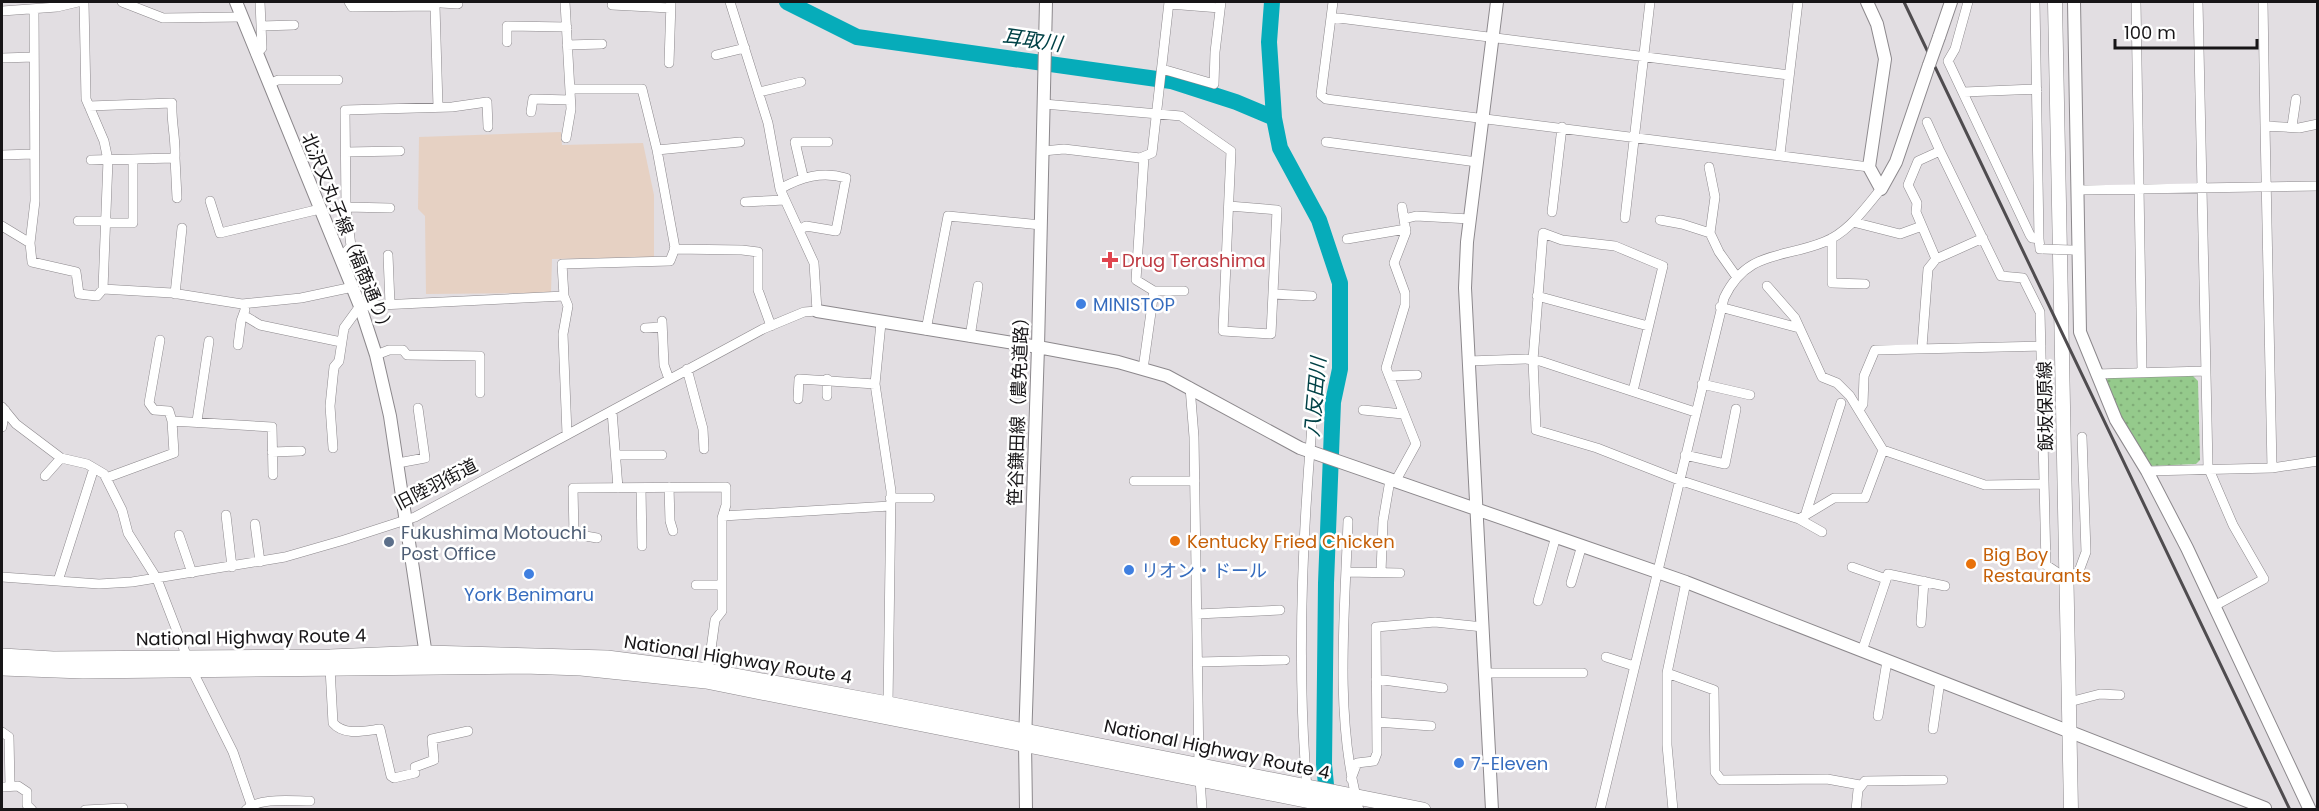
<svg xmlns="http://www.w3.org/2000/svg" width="2319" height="811" font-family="Poppins,'Noto Sans JP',sans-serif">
	<defs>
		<pattern id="grass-dots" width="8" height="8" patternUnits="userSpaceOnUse" patternTransform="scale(1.5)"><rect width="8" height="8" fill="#95ca8c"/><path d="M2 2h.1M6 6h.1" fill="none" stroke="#80ad78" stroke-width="1.8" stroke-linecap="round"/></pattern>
	</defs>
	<rect width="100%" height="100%" fill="#e2dee2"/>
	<path fill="#e6d1c3" d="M561,132L562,145L643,143L654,195V257L552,259L551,293L426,294L425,216L418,209L419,137Z"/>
	<path fill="url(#grass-dots)" d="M2193,376L2198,381L2200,460L2196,464L2149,466L2117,413L2105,383L2108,378Z"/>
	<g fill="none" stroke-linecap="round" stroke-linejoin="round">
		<path stroke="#06acba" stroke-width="16" d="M787,2L857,37L1171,81L1236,102L1274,118
			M1272,2L1269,42L1274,118L1280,148L1319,220L1340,283V369L1333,402L1326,583L1324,764L1328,806"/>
		<defs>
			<path id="minor" d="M84,2L86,99L104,141L108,160L103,289L172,293L242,304L301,298L353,287
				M122,2L163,18L241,17
				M349,2L352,7L435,6L438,107
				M565,2L571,109L566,138
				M1333,2L1321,95L1326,99L1869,167
				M1968,2L1955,49L1948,61L2030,235L2032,238L2039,239L2040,249H2043
				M2035,2L2039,239
				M2136,2L2142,371
				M2198,2L2208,467L2233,525L2264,579L2216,605
				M2263,2L2265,126L2299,128L2318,124
				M441,3L458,4
				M1169,4L1220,8
				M612,5L670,8
				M34,9L35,201L30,243L32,262L76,272L79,294L97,296L103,289
				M2,11L57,7L78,2
				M1331,17L1789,75
				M261,26L294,25
				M507,42V26L567,27
				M567,45L602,44
				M256,54L262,48L260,2
				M716,55L745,48
				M2,58L34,57
				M669,63L671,2
				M1162,69L1214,84L1215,52L1221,2
				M269,84L278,80H338
				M759,92L801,82
				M1964,92L2037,89
				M1044,104L1181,116L1231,151L1223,331L1271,334L1277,210L1229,206
				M89,106L172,103C171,122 176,138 175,158L91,160
				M531,112L533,99L570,100
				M1927,122L1940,151
				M2265,126L2272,468
				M2292,126L2296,99
				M1326,142L1477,162
				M657,150L740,142
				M1043,151L1064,149L1140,158L1152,153L1169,2
				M346,152L400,151
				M1780,154L1798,2
				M2,155L33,154
				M175,158L177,198
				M1709,167L1715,197L1710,233
				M803,176L795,142H828
				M780,189C801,177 822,171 846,178L836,231L806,226L799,230
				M2077,190L2318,186
				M210,201L220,233L320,209
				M745,202L784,200
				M346,207L390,208
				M1552,212L1562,127
				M1625,218L1650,2
				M1404,219L1416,216L1470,219
				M1660,220L1682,224L1710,233L1719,252L1736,276
				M78,221H107
				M1853,222L1900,234L1922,226
				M107,223H133V159
				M2,226L30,243
				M1832,238V283L1865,284
				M1347,239L1406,229
				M674,249L742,250L758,252V290L771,326
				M388,255L390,304
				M341,258L351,246L346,207L345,110L452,107L487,102L488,127
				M1936,259L1916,212L1917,203L1908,185L1918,161L1940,151L2001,276L2023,278L2040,312L2046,565L2067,579L2079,571L2086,552L2082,437
				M1767,286L1795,318L1822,377L1837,383L1850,396L1883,450L1985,485L2044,484
				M1154,291H1184
				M175,294L182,228
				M1273,294L1312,296
				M564,296L568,306L563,334L567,434
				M1537,296L1648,326
				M1720,307L1799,328
				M245,316L260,325L341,342
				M662,321L664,365L669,379
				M881,323L875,384L891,491L888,704
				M645,328L662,327
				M926,330L948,216L1041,225
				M970,337L978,286
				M238,345L241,321L245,310
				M1922,347L1928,269L1936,259L1983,238
				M376,355L389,350H403L407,355L480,356V393
				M1468,361L1526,359L1540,361L1695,412
				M687,369L703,429L704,449
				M1143,369L1154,291L1136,280L1144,157
				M2096,374L2206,371
				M1389,376L1417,375
				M827,379V396
				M1702,384L1750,395
				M1190,387L1194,437L1199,766
				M1633,391L1663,266L1615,246L1562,240L1543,233L1533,360L1536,430L1597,448L1679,480L1799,519L1834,498H1865L1883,450
				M798,399L799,379L875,384
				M2,407L16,424L61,458L87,464L104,474L122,510L128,533L157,579L187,657
				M1363,410L1403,414
				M1859,410L1863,404L1864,376L1875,350L2041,346
				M612,411L618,488
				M172,421L272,427L273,475
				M197,421L209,341
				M2,427L5,410
				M333,448L330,406L334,367L339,361L344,328L360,306L564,296L562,264L670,261L675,248L657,150L642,89H570
				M272,452L301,451
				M616,455H662
				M1685,455L1725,464L1736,409
				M398,463L425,458L418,408
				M2147,471L2272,468L2318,461
				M45,476L61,458
				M106,478L174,453L172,421L169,411L154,410L149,403L160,340
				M1134,481H1195
				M1395,482L1416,444L1386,368L1405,305V293L1394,263L1406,232L1402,207
				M669,487L670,521L673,531
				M641,488L642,546
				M890,498H930
				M226,515L232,567
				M723,516L890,506
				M1805,516L1841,403
				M1799,519L1822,532
				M1348,521C1345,611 1335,710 1356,797
				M255,524L260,562
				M179,535L192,573
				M597,538L574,534L573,488L726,487V505L722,518V611L715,620L708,671
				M1852,567L1886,579
				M1346,572L1400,573
				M1381,572L1383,521L1390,480
				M2,577L99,584L132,582L285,557L344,540L415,517L763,329L804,312L817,311L814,263L780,189L768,123L730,2
				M58,581L94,468
				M1571,583L1582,545
				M696,585H722
				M1538,601L1556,536
				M1197,614L1280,610
				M1921,623L1924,581
				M1862,651L1888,574L1945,586
				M1606,657L1634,666
				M1198,662L1285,660
				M330,668L333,723C344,736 364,731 380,729L391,776L394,778L415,773V767L434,760L432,739L468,731
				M192,670L233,752L251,804
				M1486,673H1583
				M1667,673L1714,690L1715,772L1721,780L1827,779L1860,785
				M1376,679L1443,688
				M2069,702L2100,694L2120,695
				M1878,716L1887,661
				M1377,722L1431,726
				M1933,729L1940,681
				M2,732L9,737L10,786
				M1200,778L1202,810
				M1351,779L1357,763L1374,761L1377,753L1376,627L1435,622L1483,627
				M2,787L18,786L27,792V805L32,810
				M1307,788C1297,673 1302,541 1312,426
				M85,810L123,808
				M246,810C259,797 292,801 310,801
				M1600,810L1724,298C1747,250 1782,259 1824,242C1849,232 1864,209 1881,189
				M1673,810L1667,745V673L1686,582
				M1856,810L1858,790L1865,781L1943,780"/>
			<path id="tertiary" d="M236,2L360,306L376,355L390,416L427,662
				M1867,2L1877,24L1885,59L1869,167L1881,189L1896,162L1929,65
				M2074,2L2080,332L2116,420L2147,471L2187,548L2310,810
				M1939,37L1951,2
				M817,311L1038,347L1118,362L1167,376L1300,448L1686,582L2265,808
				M1026,810L1025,742L1038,347L1046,2
				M1492,810L1465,288L1467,242L1497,2"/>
			<path id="secondary" d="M2055,2L2071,810"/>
			<path id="trunk" d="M2,656L53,659L330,657L426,653L607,658L708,671L888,704L1423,810
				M2,668L83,671L524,666L581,668L706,681L1356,810"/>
		</defs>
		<use href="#minor" stroke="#8c888c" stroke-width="10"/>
		<use href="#tertiary" stroke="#8c888c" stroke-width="14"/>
		<use href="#secondary" stroke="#8c888c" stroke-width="15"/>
		<use href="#trunk" stroke="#8c888c" stroke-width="16"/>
		<use href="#minor" stroke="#fff" stroke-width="9"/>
		<use href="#tertiary" stroke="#fff" stroke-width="12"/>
		<use href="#secondary" stroke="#fff" stroke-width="14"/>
		<use href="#trunk" stroke="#fff" stroke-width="15"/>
		<path stroke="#4f4c4f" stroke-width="3" d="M1904,2L2290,810"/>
		<defs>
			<path id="minor-bridge" d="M2043,249L2072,250"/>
			<path id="tertiary-bridge" d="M1929,65L1939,37"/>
		</defs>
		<use href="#minor-bridge" stroke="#8c888c" stroke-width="10" stroke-linecap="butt"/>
		<use href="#tertiary-bridge" stroke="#8c888c" stroke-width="14" stroke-linecap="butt"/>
		<use href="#minor-bridge" stroke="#fff" stroke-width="9"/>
		<use href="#tertiary-bridge" stroke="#fff" stroke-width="12"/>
	</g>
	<path fill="#e0444e" stroke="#fff" stroke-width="2" d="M1107 251h6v6h6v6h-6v6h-6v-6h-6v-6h6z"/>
	<g fill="#3f7fe0" stroke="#fff" stroke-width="2">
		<circle cx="1081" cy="304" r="6"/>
		<circle cx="1129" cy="570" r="6"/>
		<circle cx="529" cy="574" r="6"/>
		<circle cx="1459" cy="763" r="6"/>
	</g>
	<g fill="#e8710a" stroke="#fff" stroke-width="2">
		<circle cx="1175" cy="541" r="6"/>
		<circle cx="1971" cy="564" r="6"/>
	</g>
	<circle fill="#5c6f8a" stroke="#fff" stroke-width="2" cx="389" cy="542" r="6"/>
	<g text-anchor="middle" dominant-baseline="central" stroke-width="5" stroke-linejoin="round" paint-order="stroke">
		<g font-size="18" fill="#171517" stroke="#fff">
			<text transform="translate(348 234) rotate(68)">北沢又丸子線（福商通り）</text>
			<text transform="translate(2045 406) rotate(-91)">飯坂保原線</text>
			<text transform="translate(1018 407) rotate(-88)">笹谷鎌田線（農免道路）</text>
			<text transform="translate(436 484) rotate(-27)">旧陸羽街道</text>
			<text transform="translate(251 637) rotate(-1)">National Highway Route 4</text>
			<text transform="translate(738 659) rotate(9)">National Highway Route 4</text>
			<text transform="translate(1217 749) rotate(12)">National Highway Route 4</text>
		</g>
		<g font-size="18" fill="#be3a42" stroke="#fff" text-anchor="start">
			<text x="1122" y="260">Drug Terashima</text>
		</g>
		<g font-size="18" fill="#366cbe" stroke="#fff" text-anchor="start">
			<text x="1093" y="304">MINISTOP</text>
			<text x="1141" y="570">リオン・ドール</text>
			<text x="529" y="594" text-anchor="middle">York Benimaru</text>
			<text x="1471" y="763">7-Eleven</text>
		</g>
		<g font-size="18" fill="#4e5e75" stroke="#fff" text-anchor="start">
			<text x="401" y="532">Fukushima Motouchi<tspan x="401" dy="21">Post Office</tspan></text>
		</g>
		<g font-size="18" fill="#c56008" stroke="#fff" text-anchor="start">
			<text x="1187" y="541">Kentucky Fried Chicken</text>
			<text x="1983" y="554">Big Boy<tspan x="1983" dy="21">Restaurants</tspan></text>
		</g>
		<g font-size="20" font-style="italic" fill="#004146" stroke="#fff">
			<text transform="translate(1032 40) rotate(8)">耳取川</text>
			<text transform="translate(1315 397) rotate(-85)">八反田川</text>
		</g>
	</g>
	<rect width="2319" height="811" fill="none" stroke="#171517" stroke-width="6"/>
	<path d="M2115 39v9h142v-9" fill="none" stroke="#171517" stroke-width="3"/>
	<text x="2124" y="39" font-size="18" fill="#171517" stroke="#ffffff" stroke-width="4.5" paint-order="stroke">100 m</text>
</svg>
